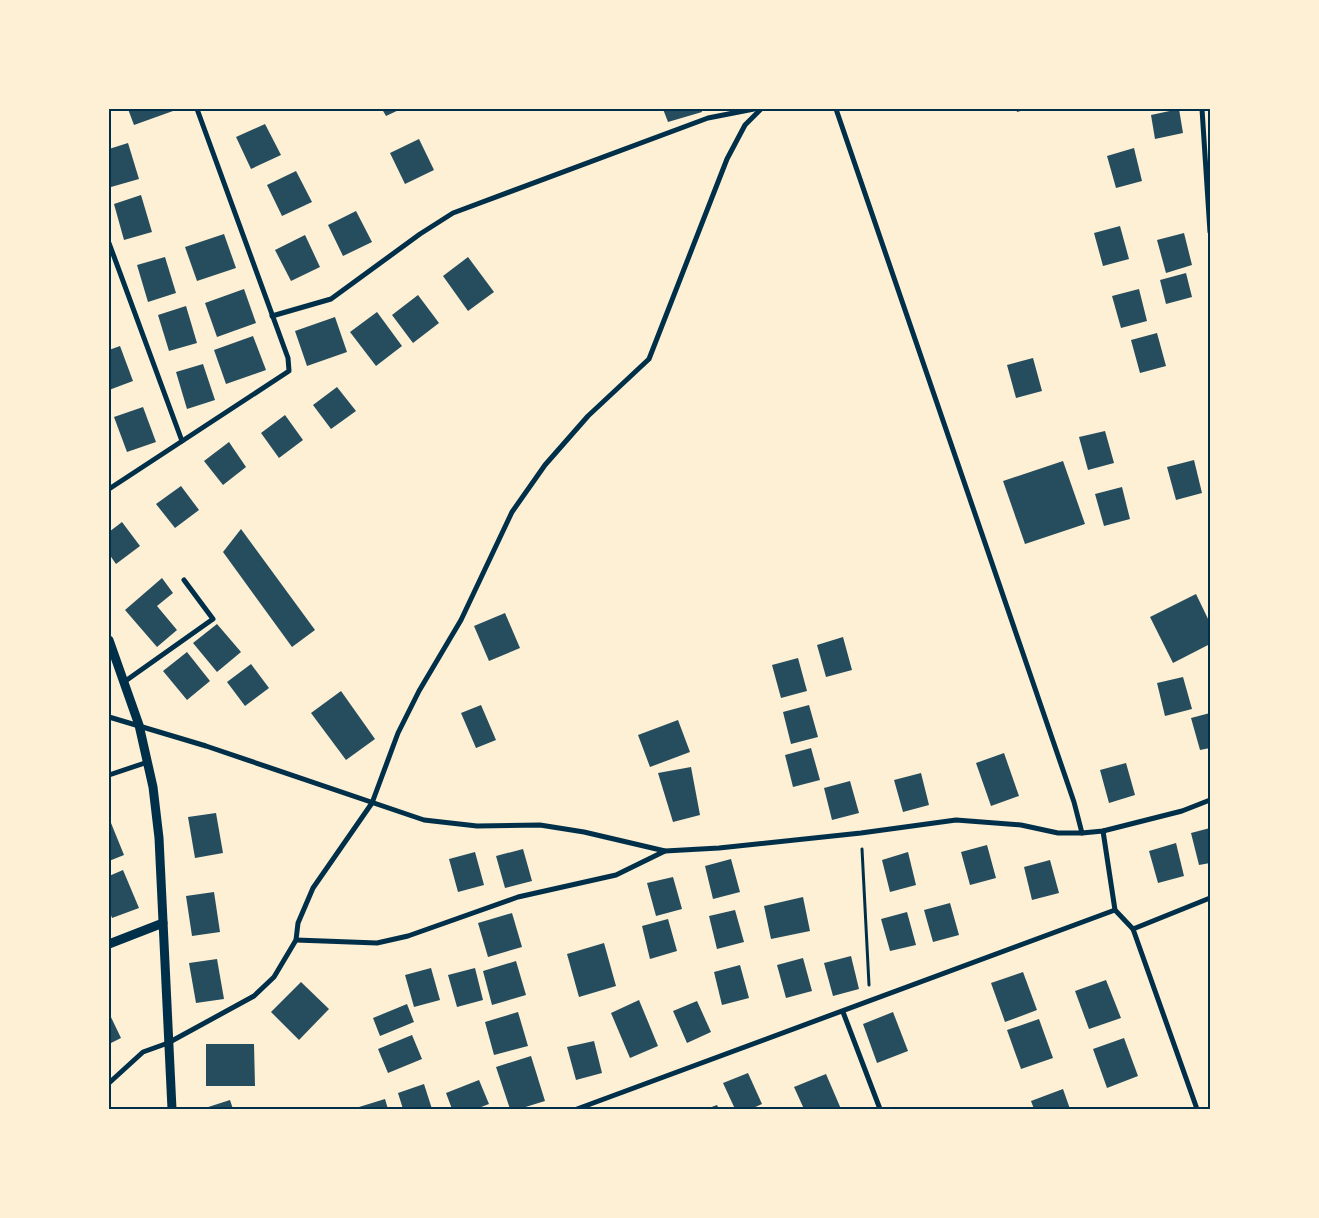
<svg xmlns="http://www.w3.org/2000/svg" width="1319" height="1218" font-family="'Exo 2',sans-serif">
	<style>
		.building { fill: #264d5e }
		.lines { fill: none; stroke-linecap: round; stroke-linejoin: round }
		.path { stroke: #003049; stroke-width: 3 }
		.minor { stroke: #003049; stroke-width: 5 }
		.tertiary { stroke: #003049; stroke-width: 9 }
		.neatline { fill: none; stroke: #003049; stroke-width: 2 }
	</style>
	<rect width="100%" height="100%" fill="#fdf0d5"/>
	<!-- building -->
	<g class="building">
		<polygon points="128,109 172,109 173,111 134,125"/>
		<polygon points="382,109 401,109 386,116"/>
		<polygon points="663,109 701,109 702,112 668,122"/>
		<polygon points="1016,109 1028,109 1017,112"/>
		<polygon points="1179,109 1183,133 1155,139 1151,115"/>
		<polygon points="265,124 281,155 251,169 236,137"/>
		<polygon points="419,139 434,170 405,184 390,153"/>
		<polygon points="128,143 139,179 111,187 109,179 109,149"/>
		<polygon points="1134,148 1142,181 1116,188 1107,156"/>
		<polygon points="296,171 312,202 282,216 267,185"/>
		<polygon points="141,195 152,232 124,240 114,204"/>
		<polygon points="356,211 372,242 343,256 328,225"/>
		<polygon points="1120,226 1129,259 1103,266 1094,233"/>
		<polygon points="1184,233 1192,265 1166,273 1157,240"/>
		<polygon points="224,234 236,268 197,281 185,247"/>
		<polygon points="305,235 320,267 291,281 275,250"/>
		<polygon points="165,257 176,293 148,302 137,265"/>
		<polygon points="468,257 494,292 468,311 443,276"/>
		<polygon points="1186,273 1192,297 1166,304 1160,280"/>
		<polygon points="244,289 256,323 217,337 205,303"/>
		<polygon points="1139,289 1147,321 1121,328 1112,296"/>
		<polygon points="418,295 439,323 413,343 392,315"/>
		<polygon points="186,306 197,343 169,351 158,315"/>
		<polygon points="377,312 402,346 376,366 350,332"/>
		<polygon points="335,317 347,352 307,366 295,331"/>
		<polygon points="1157,333 1166,366 1140,373 1131,340"/>
		<polygon points="253,336 266,370 226,384 214,350"/>
		<polygon points="120,346 133,381 109,390 109,350"/>
		<polygon points="1033,358 1042,391 1016,398 1007,365"/>
		<polygon points="203,364 215,400 187,409 176,372"/>
		<polygon points="337,387 356,411 331,429 313,405"/>
		<polygon points="143,407 156,442 127,452 114,417"/>
		<polygon points="285,415 303,440 279,458 261,433"/>
		<polygon points="1105,431 1114,463 1088,470 1079,437"/>
		<polygon points="229,442 246,467 223,485 204,461"/>
		<polygon points="1194,460 1202,493 1176,500 1167,467"/>
		<polygon points="1063,461 1085,524 1025,544 1003,481"/>
		<polygon points="181,486 199,510 175,528 156,504"/>
		<polygon points="1122,487 1130,519 1104,526 1095,494"/>
		<polygon points="122,522 140,546 116,564 109,554 109,532"/>
		<polygon points="241,529 315,630 292,647 223,552"/>
		<polygon points="162,578 173,593 157,606 177,630 157,647 125,610"/>
		<polygon points="1196,594 1210,623 1210,644 1173,663 1150,617"/>
		<polygon points="505,613 520,648 489,661 474,626"/>
		<polygon points="217,624 241,652 217,672 193,643"/>
		<polygon points="843,637 852,670 826,677 817,645"/>
		<polygon points="187,652 210,681 187,700 163,671"/>
		<polygon points="798,658 807,691 781,698 772,665"/>
		<polygon points="251,664 269,688 245,706 227,682"/>
		<polygon points="1183,677 1192,709 1165,716 1157,683"/>
		<polygon points="341,691 375,739 346,760 311,713"/>
		<polygon points="481,705 496,740 476,748 461,713"/>
		<polygon points="809,705 818,737 791,744 783,712"/>
		<polygon points="1210,713 1210,748 1200,750 1191,718"/>
		<polygon points="678,720 690,752 650,767 638,735"/>
		<polygon points="811,748 820,780 793,787 785,755"/>
		<polygon points="1004,753 1019,796 991,806 976,763"/>
		<polygon points="1126,763 1135,795 1109,803 1100,770"/>
		<polygon points="691,767 700,815 673,822 658,773"/>
		<polygon points="921,773 929,805 903,812 894,780"/>
		<polygon points="850,781 859,813 832,820 824,788"/>
		<polygon points="216,813 223,853 195,858 188,817"/>
		<polygon points="109,818 124,855 109,861"/>
		<polygon points="1210,828 1210,863 1199,865 1191,833"/>
		<polygon points="1176,843 1184,876 1158,883 1149,851"/>
		<polygon points="987,845 996,878 970,885 961,852"/>
		<polygon points="523,849 532,881 505,888 496,856"/>
		<polygon points="475,852 484,885 458,892 449,859"/>
		<polygon points="908,852 916,885 890,892 882,860"/>
		<polygon points="731,859 740,892 713,899 705,866"/>
		<polygon points="1050,860 1059,893 1032,900 1024,867"/>
		<polygon points="123,870 139,908 112,918 109,910 109,876"/>
		<polygon points="673,877 682,909 656,916 647,883"/>
		<polygon points="214,892 220,932 192,936 186,896"/>
		<polygon points="803,897 810,931 771,939 764,906"/>
		<polygon points="950,903 959,935 933,942 924,910"/>
		<polygon points="735,910 744,942 717,949 709,916"/>
		<polygon points="907,912 916,945 890,951 881,919"/>
		<polygon points="512,913 522,947 488,957 478,923"/>
		<polygon points="668,919 677,951 650,959 642,926"/>
		<polygon points="604,943 616,986 579,997 567,954"/>
		<polygon points="851,956 859,989 833,996 824,963"/>
		<polygon points="803,958 812,991 786,998 777,965"/>
		<polygon points="217,959 224,999 196,1003 189,963"/>
		<polygon points="516,961 526,995 492,1005 483,971"/>
		<polygon points="740,965 749,998 722,1005 714,972"/>
		<polygon points="431,968 440,1000 414,1007 405,975"/>
		<polygon points="475,968 483,1000 457,1007 448,975"/>
		<polygon points="1023,972 1037,1010 1005,1022 991,983"/>
		<polygon points="1106,980 1121,1018 1089,1029 1075,991"/>
		<polygon points="301,982 329,1009 299,1040 271,1012"/>
		<polygon points="639,1000 658,1046 630,1058 611,1013"/>
		<polygon points="697,1001 711,1032 687,1043 673,1011"/>
		<polygon points="407,1004 414,1022 380,1036 373,1018"/>
		<polygon points="518,1012 528,1046 494,1055 485,1022"/>
		<polygon points="893,1012 908,1051 877,1063 863,1024"/>
		<polygon points="109,1013 121,1038 109,1044"/>
		<polygon points="1039,1019 1053,1058 1021,1069 1007,1030"/>
		<polygon points="412,1035 422,1059 388,1073 378,1049"/>
		<polygon points="1124,1038 1138,1076 1107,1088 1093,1049"/>
		<polygon points="594,1041 602,1073 576,1080 567,1047"/>
		<polygon points="206,1044 254,1044 255,1086 206,1086"/>
		<polygon points="531,1056 545,1101 519,1109 510,1109 496,1067"/>
		<polygon points="748,1073 762,1104 751,1109 735,1109 723,1083"/>
		<polygon points="826,1074 841,1109 804,1109 794,1087"/>
		<polygon points="479,1080 489,1104 476,1109 452,1109 446,1093"/>
		<polygon points="424,1084 432,1109 403,1109 398,1093"/>
		<polygon points="1063,1089 1070,1109 1034,1109 1031,1101"/>
		<polygon points="385,1099 388,1109 360,1109 359,1107"/>
		<polygon points="230,1100 233,1109 202,1109"/>
		<polygon points="717,1105 719,1109 706,1109"/>
	</g>
	<g class="lines">
		<!-- path -->
		<polyline class="path" points="862,849 869,985"/>
		<!-- minor -->
		<g class="minor">
			<polyline points="836,109 1074,802 1082,833"/>
			<polyline points="1202,109 1210,232"/>
			<polyline points="109,243 182,441"/>
			<polyline points="272,316 331,299 420,234 453,213 708,118 754,109"/>
			<polyline points="109,489 289,371 288,358 197,109"/>
			<polyline points="124,682 213,619 184,580"/>
			<polyline points="109,717 206,746 424,820 477,826 540,825 584,832 665,851 719,848 861,833 956,820 1021,825 1058,833 1082,833 1103,831 1182,811 1210,800"/>
			<polyline points="109,775 148,762"/>
			<polyline points="1103,831 1115,910 1133,929 1197,1109"/>
			<polyline points="1133,929 1210,898"/>
			<polyline points="296,940 377,943 408,936 518,897 616,875 665,851"/>
			<polyline points="843,1012 880,1109"/>
			<polyline points="109,1083 143,1052 168,1043 254,996 274,977 296,940 298,923 313,888 372,803 398,733 419,691 461,620 512,512 545,465 588,416 649,359 727,159 745,125 761,109"/>
			<polyline points="577,1109 1115,910"/>
		</g>
		<!-- tertiary -->
		<g class="tertiary">
			<polyline points="109,640 139,725 153,787 159,838 172,1109"/>
			<polyline points="109,944 163,923"/>
		</g>
	</g>
	<!-- border -->
	<rect width="1319" height="1218" fill="none" stroke="#fdf0d5" stroke-width="220"/>
	<rect x="110" y="110" width="1099" height="998" class="neatline"/>
</svg>
